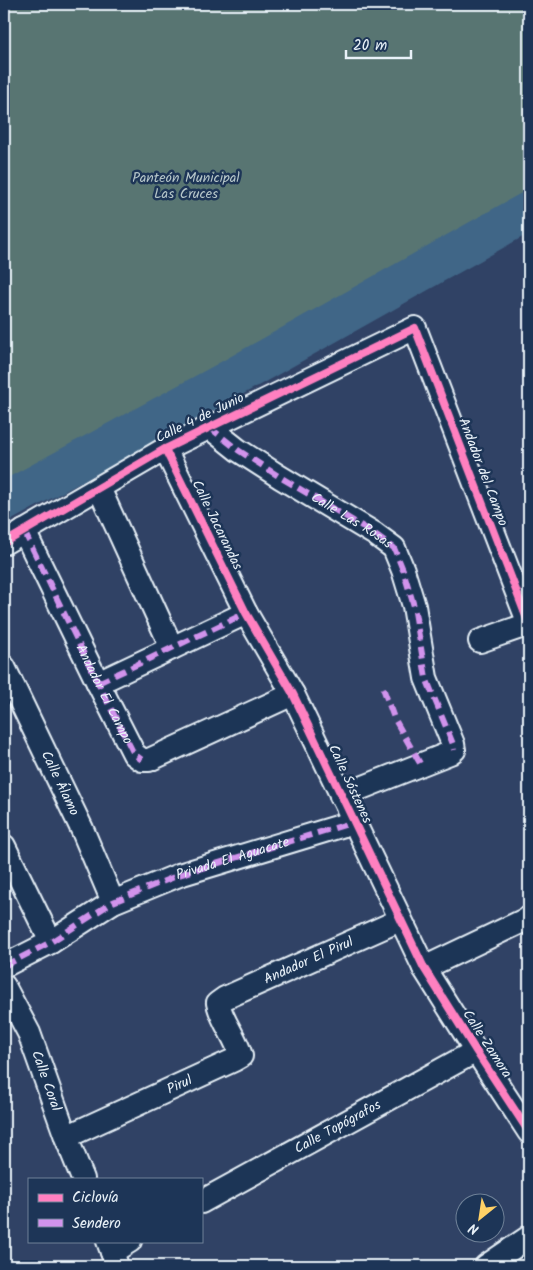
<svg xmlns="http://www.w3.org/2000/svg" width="533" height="1270" font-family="Kalam,sans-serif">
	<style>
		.green { fill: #587572; stroke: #a0b3b5 }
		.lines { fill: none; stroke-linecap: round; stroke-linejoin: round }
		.river { stroke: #406687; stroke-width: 39 }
		.street-casing { stroke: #e8f1f8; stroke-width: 26 }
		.street { stroke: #1d3557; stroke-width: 22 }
		.quiet { stroke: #d193ec; stroke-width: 6; stroke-dasharray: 12 6; stroke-linecap: butt }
		.cycleway-casing { stroke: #1d3557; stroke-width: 11 }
		.cycleway { stroke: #ff80c0; stroke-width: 8 }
		.labels { text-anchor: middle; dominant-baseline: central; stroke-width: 5; stroke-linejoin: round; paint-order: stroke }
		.park-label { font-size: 14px; fill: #b6c6c9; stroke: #1d3557 }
		.street-label { font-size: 14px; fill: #e8f1f8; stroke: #1d3557 }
	</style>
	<rect width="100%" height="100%" fill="#304265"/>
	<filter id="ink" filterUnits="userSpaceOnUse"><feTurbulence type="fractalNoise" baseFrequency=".02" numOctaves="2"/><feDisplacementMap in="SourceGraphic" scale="10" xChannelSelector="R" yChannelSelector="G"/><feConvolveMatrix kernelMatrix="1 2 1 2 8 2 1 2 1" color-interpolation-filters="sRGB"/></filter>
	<g filter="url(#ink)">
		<!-- green -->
		<polygon class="green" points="4,4 529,4 529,206 4,492"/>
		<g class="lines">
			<!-- river -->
			<polyline class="river" points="4,502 225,382 529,211"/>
			<!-- street casing -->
			<g class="street-casing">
				<g id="street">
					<polyline points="209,427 238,450 280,477 375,534 394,548 403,570 414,606 426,678 453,744 454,750 450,753 341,796"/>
					<polyline points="165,449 246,613 293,694 424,968 476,1051 529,1132"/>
					<polyline points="99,488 172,648"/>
					<polyline points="24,531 98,683 134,754 142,760 149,760 293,694"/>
					<polyline points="4,543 165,449 415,328 529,624"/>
					<polyline points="480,641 529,624"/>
					<path id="s1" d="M 4,667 L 82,829 L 113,902"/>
					<polyline points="98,683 246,613"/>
					<polyline points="4,846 51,942"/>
					<polyline points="4,966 51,942 113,902 179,875 354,822"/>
					<polyline points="424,968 529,918"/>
					<path id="s2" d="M 4,986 L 29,1033 L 66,1137 L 83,1179"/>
					<path id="s3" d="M 66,1137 L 234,1060 L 241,1056 C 236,1037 222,1022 218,1003 L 225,998 L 400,920"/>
					<path id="s4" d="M 201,1202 L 476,1051"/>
					<polyline points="108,1241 117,1266"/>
					<polyline points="112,1252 130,1241"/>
					<polyline points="486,1266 529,1237"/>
				</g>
			</g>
			<!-- street -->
			<use href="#street" class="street"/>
			<!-- quiet -->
			<g class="quiet">
				<path id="s5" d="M 209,427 L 238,450 L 280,477 L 375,534 L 394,548 L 403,570 L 414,606 L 426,678 L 453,744 L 454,750"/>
				<path id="s6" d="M 24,531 L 98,683 L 134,754 L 142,760"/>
				<polyline points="98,683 246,613"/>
				<polyline points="383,688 394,718 421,765"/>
				<path id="s7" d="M 4,966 L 51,942 L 113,902 L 179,875 L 354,822"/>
			</g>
			<!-- cycleway casing -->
			<g class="cycleway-casing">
				<g id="cycleway">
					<polyline points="165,449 246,613 293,694 424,968 476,1051 529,1132"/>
					<polyline points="4,543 165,449 415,328 529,624"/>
				</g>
			</g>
			<!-- cycleway -->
			<use href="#cycleway" class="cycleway"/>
		</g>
	</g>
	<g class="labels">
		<!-- park labels -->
		<g class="park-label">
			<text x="186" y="178">Panteón Municipal<tspan x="186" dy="16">Las Cruces</tspan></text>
		</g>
		<!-- street labels -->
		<g class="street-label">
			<text transform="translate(200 418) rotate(-26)">Calle 4 de Junio</text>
			<text transform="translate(483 472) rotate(69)">Andador del Campo</text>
			<text stroke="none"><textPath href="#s5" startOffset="171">Calle Las Rosas</textPath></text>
			<text transform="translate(217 525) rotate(64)">Calle Jacarandas</text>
			<text stroke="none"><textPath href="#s6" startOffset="182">Andador El Campo</textPath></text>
			<text stroke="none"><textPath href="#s1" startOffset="129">Calle Álamo</textPath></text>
			<text transform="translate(350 784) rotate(65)">Calle Sóstenes</text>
			<text stroke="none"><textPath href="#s7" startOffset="254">Privada El Aguacate</textPath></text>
			<text stroke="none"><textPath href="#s3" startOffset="351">Andador El Pirul</textPath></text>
			<text transform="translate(487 1044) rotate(57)">Calle Zamora</text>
			<text stroke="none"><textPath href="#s2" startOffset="104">Calle Coral</textPath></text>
			<text stroke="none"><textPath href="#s3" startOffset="125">Pirul</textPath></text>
			<text stroke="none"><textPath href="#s4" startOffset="156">Calle Topógrafos</textPath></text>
		</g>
	</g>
	<!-- margin -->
	<rect width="533" height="1270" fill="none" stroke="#1d3557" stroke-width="20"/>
	<rect x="10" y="10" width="513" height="1250" fill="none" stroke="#e8f1f8" stroke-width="2" filter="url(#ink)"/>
	<!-- legend -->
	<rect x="28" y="1178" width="175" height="65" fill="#1d3557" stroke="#6e8097"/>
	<rect x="38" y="1194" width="25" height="8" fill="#ff80c0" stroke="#6e8097"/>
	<text x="72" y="1202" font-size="15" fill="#e8f1f8">Ciclovía</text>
	<rect x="38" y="1219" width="25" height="8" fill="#d193ec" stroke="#6e8097"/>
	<text x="72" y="1228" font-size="15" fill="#e8f1f8">Sendero</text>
	<!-- north arrow -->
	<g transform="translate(480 1218) rotate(210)"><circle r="24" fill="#1d3557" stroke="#6e8097"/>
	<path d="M0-4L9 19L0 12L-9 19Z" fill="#ffd166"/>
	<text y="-8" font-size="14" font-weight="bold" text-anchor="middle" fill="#e8f1f8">N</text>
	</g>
	<!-- scale -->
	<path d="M346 50v8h65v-8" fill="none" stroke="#e8f1f8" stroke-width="2.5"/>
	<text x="353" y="50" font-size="15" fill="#e8f1f8" stroke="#1d3557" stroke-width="4" paint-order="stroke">20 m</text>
</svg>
